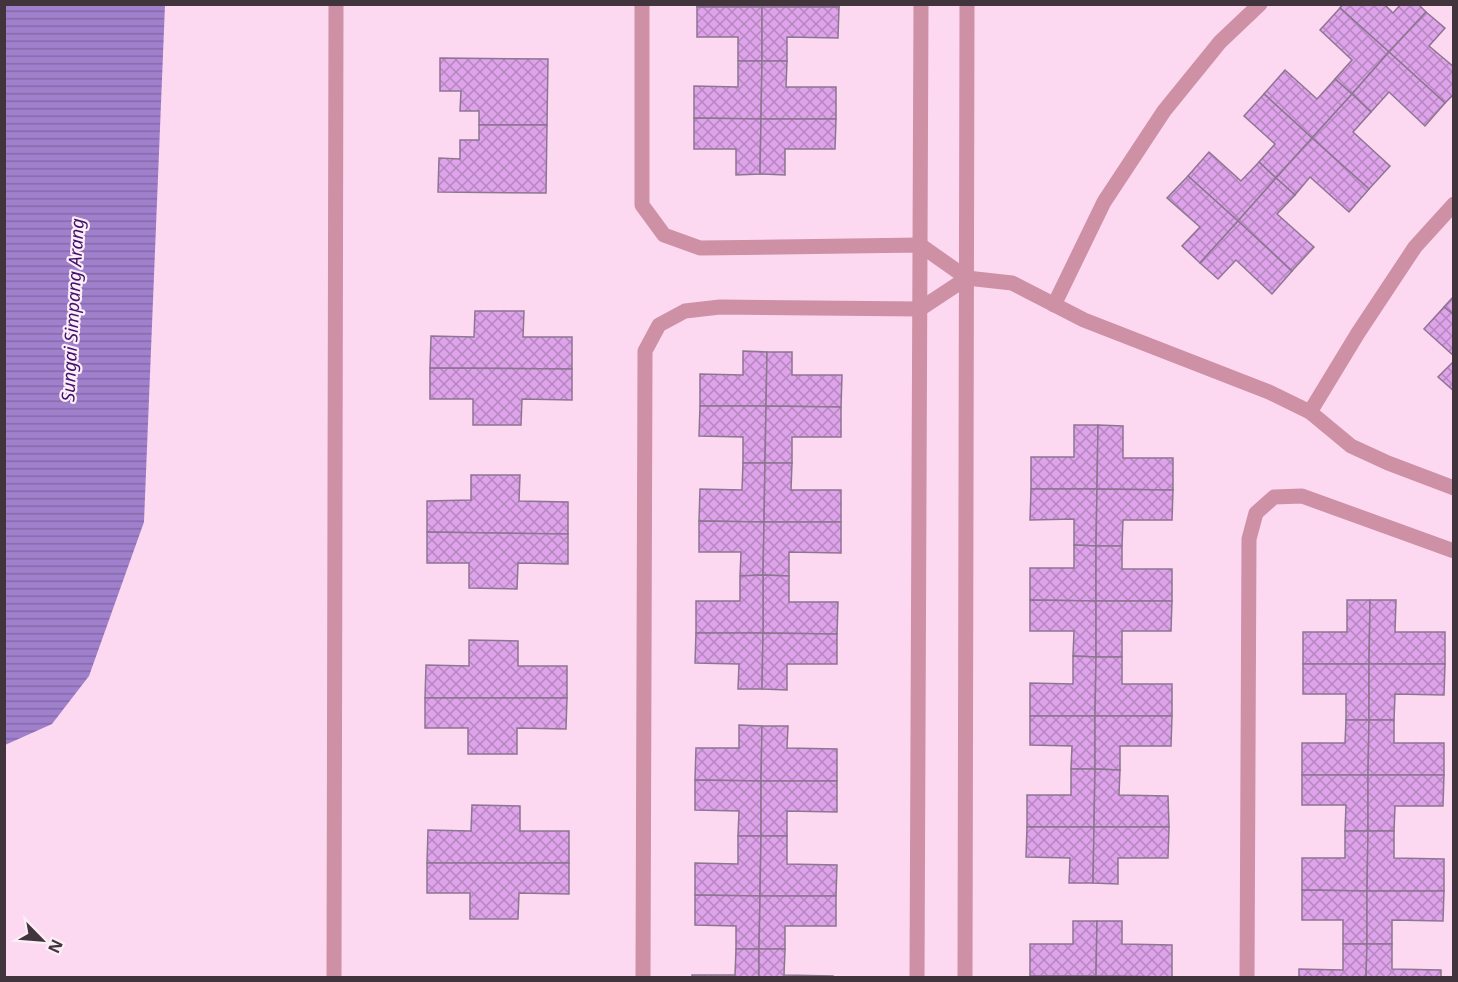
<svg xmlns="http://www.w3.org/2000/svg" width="1458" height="982" font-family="'Noto Sans',sans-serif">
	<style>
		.water { fill: url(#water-rules) }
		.building { fill: url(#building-cross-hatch); stroke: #8d7691; stroke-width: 1.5 }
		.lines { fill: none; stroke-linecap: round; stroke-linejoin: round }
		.minor { stroke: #ce90a5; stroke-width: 15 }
		.labels { text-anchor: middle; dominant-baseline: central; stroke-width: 4.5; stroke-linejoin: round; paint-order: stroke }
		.water-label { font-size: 18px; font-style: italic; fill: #42106d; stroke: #fceef6 }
	</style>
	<defs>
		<pattern id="water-rules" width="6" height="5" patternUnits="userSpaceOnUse" patternTransform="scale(1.5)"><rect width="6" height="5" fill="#a080cd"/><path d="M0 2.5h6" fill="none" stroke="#846aa8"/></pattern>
		<pattern id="building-cross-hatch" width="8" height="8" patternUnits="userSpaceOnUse" patternTransform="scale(1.5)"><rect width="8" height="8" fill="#dea3ea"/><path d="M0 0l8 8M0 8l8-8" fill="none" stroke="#b686bf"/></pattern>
	</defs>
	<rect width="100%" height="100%" fill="#fcd9f0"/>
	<!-- water -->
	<polygon class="water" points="5,4 165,5 144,522 89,676 52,724 5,745"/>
	<!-- building -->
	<g class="building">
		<rect x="697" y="4" width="65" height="3"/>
		<rect x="762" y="4" width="77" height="3"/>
		<polygon points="1343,4 1384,4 1393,13 1401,4 1418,4 1426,12 1389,52 1340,8"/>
		<polygon points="697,7 762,7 762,61 738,61 738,37 697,37"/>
		<polygon points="762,7 839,7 838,38 787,37 787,61 762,61"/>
		<polygon points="1340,8 1389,52 1352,94 1335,79 1352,60 1320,30"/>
		<polygon points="1426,12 1445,28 1429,46 1454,67 1454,94 1445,103 1389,52"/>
		<polygon points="1389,52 1445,103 1425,126 1389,92 1371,112 1352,94"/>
		<polygon points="440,58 548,59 547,125 479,125 479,111 460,111 461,91 440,91"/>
		<polygon points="738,61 762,61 761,119 694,118 694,86 738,87"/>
		<polygon points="762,61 787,61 786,87 836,87 836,119 761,119"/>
		<polygon points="1285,70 1317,99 1335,79 1352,94 1312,138 1264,94"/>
		<polygon points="1264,94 1312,138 1276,178 1259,162 1275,144 1244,116"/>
		<polygon points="1352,94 1371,112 1353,132 1390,166 1369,189 1312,138"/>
		<polygon points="694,118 761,119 760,174 736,175 736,149 694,149"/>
		<polygon points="761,119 836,119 835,149 785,149 785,175 760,174"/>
		<polygon points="479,125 547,125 546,193 438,192 439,158 460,159 460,140 479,140"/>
		<polygon points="1312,138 1369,189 1349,212 1310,177 1295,195 1276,178"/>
		<polygon points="1209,152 1241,181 1259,162 1276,178 1238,221 1188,176"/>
		<polygon points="1188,176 1238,221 1200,263 1182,246 1200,227 1167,198"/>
		<polygon points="1276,178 1295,195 1277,214 1314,247 1292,271 1238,221"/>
		<polygon points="1238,221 1292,271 1272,294 1236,260 1218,279 1200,263"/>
		<polygon points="1454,296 1454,315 1444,307"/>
		<polygon points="1444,307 1454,315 1454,356 1424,329"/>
		<polygon points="475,311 524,311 523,337 572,337 572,369 430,368 431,336 474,337"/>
		<polygon points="743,351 767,352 766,406 700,406 700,374 743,375"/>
		<polygon points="767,352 792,352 792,375 842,375 841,407 766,406"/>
		<polygon points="1454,361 1454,391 1438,377"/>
		<polygon points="430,368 572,369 572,400 522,399 521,425 473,425 473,399 430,399"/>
		<polygon points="700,406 766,406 765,463 743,463 743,437 699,436"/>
		<polygon points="766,406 841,407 841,437 792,437 792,463 765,463"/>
		<polygon points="1074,425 1098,425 1097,489 1031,489 1031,457 1074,457"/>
		<polygon points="1098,425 1123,426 1123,458 1173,458 1173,490 1097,489"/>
		<polygon points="743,463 765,463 764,522 699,521 700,489 742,490"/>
		<polygon points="765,463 792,463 791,490 841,490 841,522 764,522"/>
		<polygon points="471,475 520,475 519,501 568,502 568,534 427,532 427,501 471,500"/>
		<polygon points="1031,489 1097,489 1096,546 1074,545 1074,519 1030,520"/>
		<polygon points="1097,489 1173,490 1172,520 1123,520 1122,546 1096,546"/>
		<polygon points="699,521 764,522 763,575 740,576 741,552 699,552"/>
		<polygon points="764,522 841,522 841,553 789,552 789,576 763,575"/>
		<polygon points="427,532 568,534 568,564 518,563 517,589 469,588 469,563 427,563"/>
		<polygon points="1074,545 1096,546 1096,601 1030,600 1030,568 1074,568"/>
		<polygon points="1096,546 1122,546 1122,569 1172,569 1172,601 1096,601"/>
		<polygon points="763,575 789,576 789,602 838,602 837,634 763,633"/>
		<polygon points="763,575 763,633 696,633 696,601 740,601 740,576"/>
		<polygon points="1030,600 1096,601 1096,657 1073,656 1074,631 1030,631"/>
		<polygon points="1347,600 1370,600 1369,664 1303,664 1303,632 1347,632"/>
		<polygon points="1370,600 1396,600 1395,632 1445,632 1445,664 1369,664"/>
		<polygon points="1096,601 1172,601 1171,631 1122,631 1122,657 1096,657"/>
		<polygon points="696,633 763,633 762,689 738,689 739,664 695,663"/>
		<polygon points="763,633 837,634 837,664 787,664 787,690 762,689"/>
		<polygon points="469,640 518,641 518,666 567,666 567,698 425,698 426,665 469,666"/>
		<polygon points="1073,656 1096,657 1095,716 1030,716 1030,683 1073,684"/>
		<polygon points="1096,657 1122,657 1122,684 1172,684 1172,716 1095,716"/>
		<polygon points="1303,664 1369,664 1369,720 1346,720 1346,694 1303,694"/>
		<polygon points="1369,664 1445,664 1444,695 1395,694 1394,720 1369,720"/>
		<polygon points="425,698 567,698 566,729 517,728 517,754 468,754 468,728 425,728"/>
		<polygon points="1030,716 1095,716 1095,769 1071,769 1072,746 1030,745"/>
		<polygon points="1095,716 1172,716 1171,746 1120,746 1120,770 1095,769"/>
		<polygon points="1346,720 1369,720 1368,775 1302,775 1302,743 1345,743"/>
		<polygon points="1369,720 1394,720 1394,743 1444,743 1444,775 1368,775"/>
		<polygon points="739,725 762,726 761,781 695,780 696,748 739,748"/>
		<polygon points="762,726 788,726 787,748 837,749 837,781 761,781"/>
		<polygon points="1071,769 1095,769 1094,827 1027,827 1027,795 1071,795"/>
		<polygon points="1095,769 1120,770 1119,795 1168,796 1169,827 1094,827"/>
		<polygon points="1302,775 1368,775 1368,831 1345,831 1346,805 1302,805"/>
		<polygon points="1368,775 1444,775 1443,806 1395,806 1394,831 1368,831"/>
		<polygon points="695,780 761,781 761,836 738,836 739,811 695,810"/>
		<polygon points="761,781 837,781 837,812 787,811 787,836 761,836"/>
		<polygon points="472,805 520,806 520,831 569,831 569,863 427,863 428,830 471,831"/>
		<polygon points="1027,827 1094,827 1093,883 1069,883 1070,858 1026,857"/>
		<polygon points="1094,827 1169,827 1168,858 1118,858 1118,884 1093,883"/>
		<polygon points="1345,831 1368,831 1367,891 1302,890 1302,858 1345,858"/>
		<polygon points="1368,831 1394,831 1394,858 1444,859 1444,891 1367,891"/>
		<polygon points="738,836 761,836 760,896 695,895 695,863 738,864"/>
		<polygon points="761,836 787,836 787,864 837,865 836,896 760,896"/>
		<polygon points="427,863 569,863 569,894 519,893 518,919 470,919 470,893 427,893"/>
		<polygon points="1302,890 1367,891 1367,944 1343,944 1343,920 1302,920"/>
		<polygon points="1367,891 1444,891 1443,921 1392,920 1392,944 1367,944"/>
		<polygon points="695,895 760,896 759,949 736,949 736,926 695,925"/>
		<polygon points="760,896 836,896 836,926 785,926 785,949 759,949"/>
		<polygon points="1073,921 1097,921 1096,976 1030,976 1030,944 1073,944"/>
		<polygon points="1097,921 1122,921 1122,944 1172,945 1172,977 1096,976"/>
		<polygon points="1343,944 1367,944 1366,978 1299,978 1299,969 1343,970"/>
		<polygon points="1367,944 1392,944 1392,969 1441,970 1441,978 1366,978"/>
		<polygon points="736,949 759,949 759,978 692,978 692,975 735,975"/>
		<polygon points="759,949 785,949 784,975 833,976 833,978 759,978"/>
		<rect x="1030" y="976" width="66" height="2"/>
		<polygon points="1096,976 1172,977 1172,978 1096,978"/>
	</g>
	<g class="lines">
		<!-- minor -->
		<g class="minor">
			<polyline points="642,4 642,205 664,235 700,248 920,245 967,278 920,309 720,307 685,311 659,325 645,351 643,978"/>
			<polyline points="967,278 1012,283 1084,320 1269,392 1310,412 1351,446 1388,463 1454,488"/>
			<polyline points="1054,305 1104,202 1164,111 1220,42 1260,4"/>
			<polyline points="1310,412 1358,333 1415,247 1454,204"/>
			<polyline points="334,978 336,4"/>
			<polyline points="917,978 921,4"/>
			<polyline points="965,978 967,4"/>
			<polyline points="1247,978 1249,539 1256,513 1274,497 1302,496 1454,551"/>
		</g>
	</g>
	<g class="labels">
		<!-- water labels -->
		<g class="water-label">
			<text transform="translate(72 310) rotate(-87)">Sungai Simpang Arang</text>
		</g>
	</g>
	<!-- border -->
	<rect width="1458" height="982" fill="none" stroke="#41343d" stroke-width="12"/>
	<!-- north arrow -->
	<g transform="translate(42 940) rotate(115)" stroke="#fceef6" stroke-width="4.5" paint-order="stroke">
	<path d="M0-4.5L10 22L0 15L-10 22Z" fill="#41343d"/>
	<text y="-9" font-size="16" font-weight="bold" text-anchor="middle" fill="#41343d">N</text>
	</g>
</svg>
